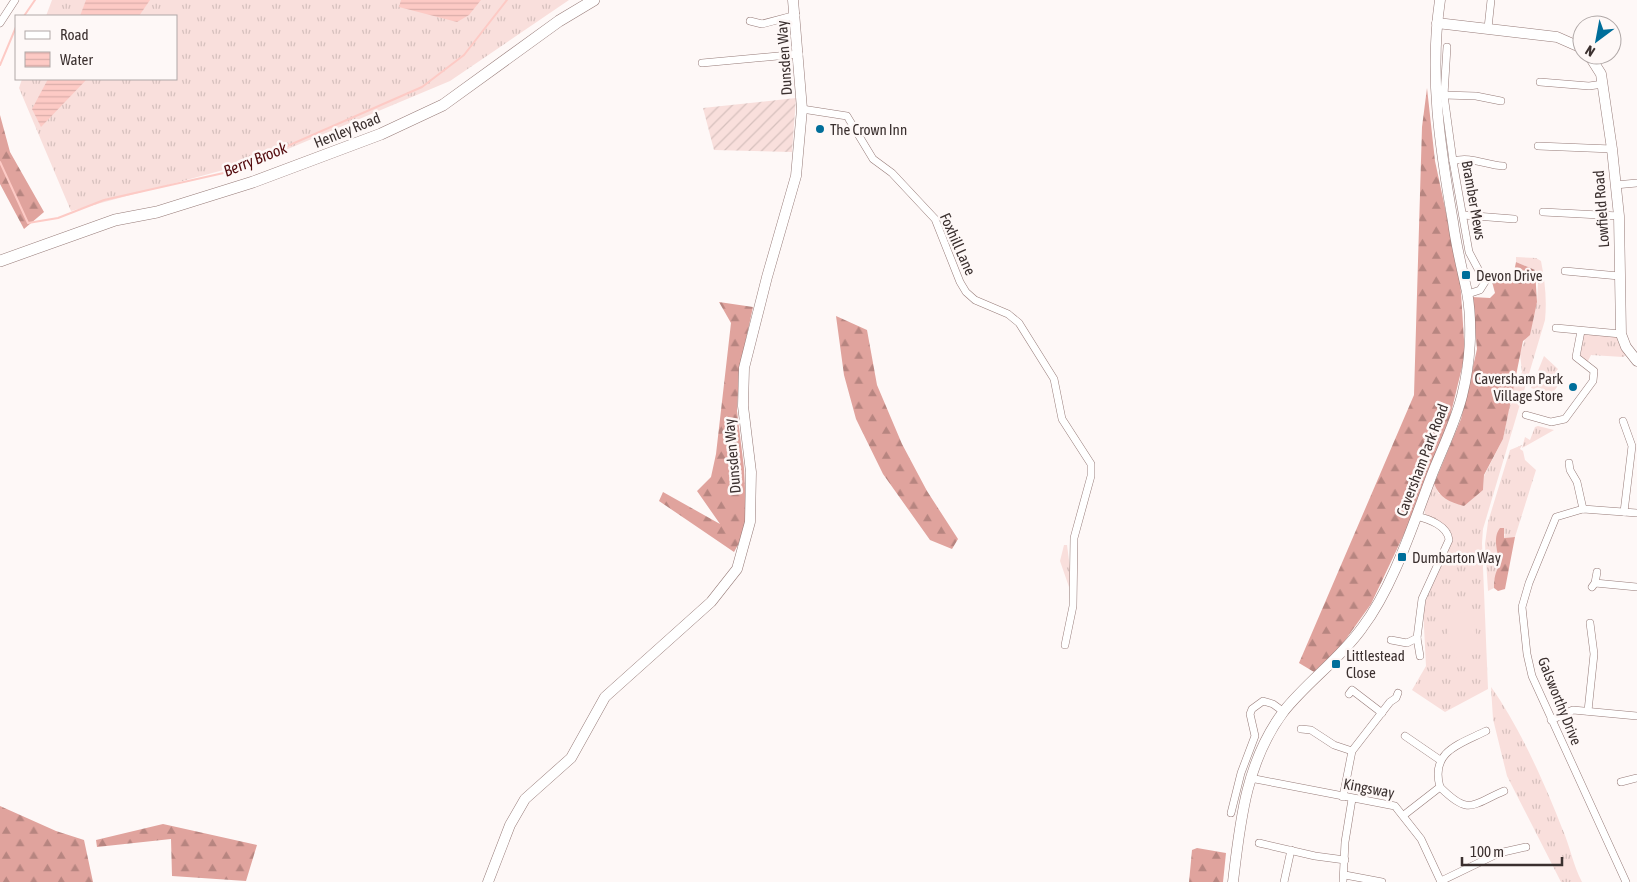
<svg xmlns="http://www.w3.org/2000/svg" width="1637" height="882" font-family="'Asap Condensed',sans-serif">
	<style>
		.grass { fill: url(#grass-tufts) }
		.forest { fill: url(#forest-firs) }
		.garden { fill: url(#garden-furrows) }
		.pitch { fill: #f9dfdc }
		.water { fill: url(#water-rules) }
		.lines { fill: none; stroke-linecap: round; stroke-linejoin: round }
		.stream { stroke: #fdcac5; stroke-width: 2 }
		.street-casing { stroke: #967b78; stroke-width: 8 }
		.secondary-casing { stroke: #967b78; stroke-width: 11 }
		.primary-casing { stroke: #967b78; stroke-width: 12 }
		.street { stroke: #fff; stroke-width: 7 }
		.secondary { stroke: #fff; stroke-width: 10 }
		.primary { stroke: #fff; stroke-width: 11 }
		.poi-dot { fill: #006e9a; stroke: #fef8f7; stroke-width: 2 }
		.labels { text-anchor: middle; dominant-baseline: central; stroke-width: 5; stroke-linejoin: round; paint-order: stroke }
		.street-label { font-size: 15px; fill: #3b302f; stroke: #fef8f7 }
		.poi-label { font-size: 15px; fill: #3b302f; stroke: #fef8f7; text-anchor: start }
		.water-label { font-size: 16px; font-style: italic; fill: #530b0e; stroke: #fef8f7 }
	</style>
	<defs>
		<pattern id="grass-tufts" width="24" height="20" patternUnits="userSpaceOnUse" patternTransform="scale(1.25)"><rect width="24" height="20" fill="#f9dfdc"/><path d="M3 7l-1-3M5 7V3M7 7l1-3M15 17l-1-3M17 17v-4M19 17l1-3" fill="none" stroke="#d6c0bd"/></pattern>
		<pattern id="forest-firs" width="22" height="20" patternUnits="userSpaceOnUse" patternTransform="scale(1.25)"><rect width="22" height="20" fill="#e0a39d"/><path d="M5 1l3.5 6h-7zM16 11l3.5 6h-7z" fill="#b78580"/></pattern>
		<pattern id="garden-furrows" width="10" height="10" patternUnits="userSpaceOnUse" patternTransform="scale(1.25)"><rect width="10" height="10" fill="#f9dfdc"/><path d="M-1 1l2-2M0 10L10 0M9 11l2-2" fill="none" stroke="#d6c0bd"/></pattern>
		<pattern id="water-rules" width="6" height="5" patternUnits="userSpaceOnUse" patternTransform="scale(1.25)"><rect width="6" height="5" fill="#fdcac5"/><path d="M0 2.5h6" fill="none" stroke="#daaeaa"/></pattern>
	</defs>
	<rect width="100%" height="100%" fill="#fef8f7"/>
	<!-- grass -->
	<g class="grass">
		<polygon points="52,0 569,0 450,81 264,159 71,211 19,88 22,79 176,79 176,16 46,16"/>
		<path d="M 1516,257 L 1536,258 L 1541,261 C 1545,281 1547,300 1545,320 L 1483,529 L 1482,543 L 1488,689 L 1445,712 L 1412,690 L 1426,666 L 1423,607 L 1452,541 C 1450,523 1436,523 1425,514 L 1424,506 L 1434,484 L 1439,494 L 1483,490 L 1484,476 L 1503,439 L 1513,387 L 1522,372 L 1520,354 L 1537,302 L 1538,282 L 1535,270 L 1516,262 Z"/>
		<polygon points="1586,331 1621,334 1630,353 1623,357 1591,355 1587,363 1580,357 1583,336"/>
		<polygon points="1544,356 1558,369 1556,372 1564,377 1552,394 1531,388"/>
		<polygon points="1538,426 1554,430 1522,448 1525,437 1530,440 1535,427"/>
		<polygon points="1522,445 1520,449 1523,451 1525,460 1536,470 1515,537 1504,538 1505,533 1496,545 1500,565 1494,581 1494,588 1488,591 1485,544 1488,522 1510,450"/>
		<polygon points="1064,545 1067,545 1072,583 1069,587 1060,561"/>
		<path d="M 1491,687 C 1518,724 1545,784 1562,828 C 1570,846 1573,865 1582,882 L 1561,882 L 1507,776 L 1493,719 Z"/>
	</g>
	<!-- forest -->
	<g class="forest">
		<polygon points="1427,88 1435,161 1460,278 1465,355 1449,421 1406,530 1371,604 1341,646 1314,672 1299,663 1414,395 1422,127"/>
		<polygon points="0,115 10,152 44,212 24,229 0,184"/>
		<path d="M 1516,262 L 1535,270 L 1537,302 L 1530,335 L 1523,341 L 1503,439 L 1484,475 L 1483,490 L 1464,506 C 1449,502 1440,498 1434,484 L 1461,419 L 1477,349 L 1472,297 L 1490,298 L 1495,293 L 1491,278 L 1513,277 Z"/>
		<polygon points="719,302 753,307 739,372 737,411 744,468 747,529 734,552 659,501 663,492 720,524 697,491 711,477 716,454 731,323"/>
		<polygon points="836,316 867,330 877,385 902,444 927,491 958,539 952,549 930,540 883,474 856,419 844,375"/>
		<path d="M 1500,528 L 1504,528 L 1504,538 L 1515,537 L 1505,589 L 1498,591 L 1494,588 C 1494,578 1495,573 1500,564 C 1498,553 1492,538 1500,528 Z"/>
		<polygon points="0,806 56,831 84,840 93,882 0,882"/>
		<polygon points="163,824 257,845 246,881 172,876 171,839 97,847 96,840"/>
		<polygon points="1197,848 1226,853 1223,882 1189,882 1192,850"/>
	</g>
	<!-- garden -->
	<polygon class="garden" points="796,98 792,152 714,150 703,108"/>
	<!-- pitch -->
	<polygon class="pitch" points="1473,611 1479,654 1452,658 1445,615"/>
	<!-- water -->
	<g class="water">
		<polygon points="86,0 150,0 139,16 80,16"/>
		<polygon points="401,0 481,0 469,15 457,22 399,7"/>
		<polygon points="48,79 87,79 41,127 32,109"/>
	</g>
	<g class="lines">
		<!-- stream -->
		<g class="stream">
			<polyline points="24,16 35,0"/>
			<polyline points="0,65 16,27"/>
			<polyline points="0,162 28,223 58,218 104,200 228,172 422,87 464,55 507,0"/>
		</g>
		<!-- street casing -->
		<g class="street-casing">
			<g id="street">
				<polyline points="750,21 762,24 796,15"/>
				<polyline points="0,23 15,0"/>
				<polyline points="1488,28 1491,0"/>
				<polyline points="1447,47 1444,95 1453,161 1469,252 1485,282 1480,290 1468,294"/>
				<polyline points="702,63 799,54"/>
				<polyline points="1540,82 1589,86 1603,84"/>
				<polyline points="1444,95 1476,96 1501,101"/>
				<polyline points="802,109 847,116 873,159 892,173 935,219 960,282 966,292 975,300 1008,314 1019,323 1054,379 1062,419 1091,464 1091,476 1074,538 1073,606 1065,645"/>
				<polyline points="1538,146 1612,149"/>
				<path d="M 1453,161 C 1471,156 1485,165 1503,166"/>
				<polyline points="1615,185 1637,183"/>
				<polyline points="1543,212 1619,216"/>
				<polyline points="1463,215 1514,219"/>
				<polyline points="1565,271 1619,276"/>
				<polyline points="1556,328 1621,334"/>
				<polyline points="1526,415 1551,422 1565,419 1593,381 1594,371 1576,357 1581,331"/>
				<polyline points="1623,421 1632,446 1624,512"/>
				<polyline points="1569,463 1570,470 1577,482 1583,509"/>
				<path d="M 1416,516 C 1429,519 1448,526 1449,540 L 1422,599 L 1417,638 L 1420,656"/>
				<polyline points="1595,583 1597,572"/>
				<polyline points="1592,587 1595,583 1637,587"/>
				<polyline points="1391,640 1407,643 1417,638"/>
				<polyline points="1349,694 1352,690 1382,713"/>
				<polyline points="1588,711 1594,654 1590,623"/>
				<polyline points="1551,720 1573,710 1637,716"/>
				<polyline points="1301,729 1311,730 1334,745 1352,751"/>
				<polyline points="1405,736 1440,760"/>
				<polyline points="1250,778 1395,806 1421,839 1441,882"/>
				<polyline points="1621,782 1637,778"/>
				<path d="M 1440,787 C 1469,816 1471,805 1504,791"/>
				<polyline points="1343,797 1352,751 1390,702 1396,698 1398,693"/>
				<polyline points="1231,813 1241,773 1255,736 1250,714 1252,709 1263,701 1273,704 1284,712"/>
				<path d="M 1404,815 L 1440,787 C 1430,751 1460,744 1486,731"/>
				<polyline points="1259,843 1315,856 1345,860"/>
				<polyline points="1345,875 1382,882"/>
				<polyline points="1441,881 1499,853 1526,847"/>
				<polyline points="1284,882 1291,850"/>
				<polyline points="1343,882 1345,842 1352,799"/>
				<polyline points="1626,882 1532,676 1527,654 1522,607 1529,583 1556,517 1583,509 1637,513"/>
			</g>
		</g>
		<!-- secondary casing -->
		<g class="secondary-casing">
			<g id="secondary">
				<polyline points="1437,23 1557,37 1582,48"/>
				<polyline points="1589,55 1601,74 1612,149 1619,216 1621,334 1626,347 1637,361"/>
				<polyline points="488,882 510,825 525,799 571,758 605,697 711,602 737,569 750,522 751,472 743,406 744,368 767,277 796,176 802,109 793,0"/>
				<path d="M 1233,882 C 1240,822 1246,761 1284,711 C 1308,681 1340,659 1362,628 C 1394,586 1414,521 1433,472 C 1443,447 1455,423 1462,396 C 1470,364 1473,325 1467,292 C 1462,269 1456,246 1453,222 C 1440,148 1429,75 1440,0"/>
			</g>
		</g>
		<!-- primary casing -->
		<g class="primary-casing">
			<polyline id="primary" points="0,261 115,220 157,212 253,182 381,134 443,105 559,21 594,0"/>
		</g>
		<!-- street -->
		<use href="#street" class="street"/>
		<!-- secondary -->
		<use href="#secondary" class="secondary"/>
		<!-- primary -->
		<use href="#primary" class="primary"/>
	</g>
	<!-- markers -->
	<g class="poi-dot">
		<circle cx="820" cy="129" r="5"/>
		<rect x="1461" y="270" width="10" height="10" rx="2.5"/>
		<circle cx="1573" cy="387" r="5"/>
		<rect x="1397" y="552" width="10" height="10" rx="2.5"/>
		<rect x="1331" y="659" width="10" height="10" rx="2.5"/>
	</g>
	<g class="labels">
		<!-- street labels -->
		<g class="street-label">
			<text transform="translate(784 58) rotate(-94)">Dunsden Way</text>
			<text transform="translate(347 130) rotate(-22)">Henley Road</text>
			<text transform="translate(1474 200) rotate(80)">Bramber Mews</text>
			<text transform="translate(1601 209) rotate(-94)">Lowfield Road</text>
			<text transform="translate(958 244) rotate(66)">Foxhill Lane</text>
			<text transform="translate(732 456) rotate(-95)">Dunsden Way</text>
			<text transform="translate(1422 460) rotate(-69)">Caversham Park Road</text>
			<text transform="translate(1560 701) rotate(68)">Galsworthy Drive</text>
			<text transform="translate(1369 788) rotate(11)">Kingsway</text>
		</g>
		<!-- poi labels -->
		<g class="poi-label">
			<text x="830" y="129">The Crown Inn</text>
			<text x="1476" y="275">Devon Drive</text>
			<text x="1563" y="378" text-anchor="end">Caversham Park<tspan x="1563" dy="17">Village Store</tspan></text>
			<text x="1412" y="557">Dumbarton Way</text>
			<text x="1346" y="655">Littlestead<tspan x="1346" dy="17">Close</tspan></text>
		</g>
		<!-- water labels -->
		<g class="water-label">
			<text transform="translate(255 159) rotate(-22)">Berry Brook</text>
		</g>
	</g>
	<!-- legend -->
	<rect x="15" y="15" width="162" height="65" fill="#fef8f7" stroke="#b0a8a7"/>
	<rect x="25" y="31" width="25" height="8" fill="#ffffff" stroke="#b0a8a7"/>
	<text x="60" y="40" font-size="15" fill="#3b302f">Road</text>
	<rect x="25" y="52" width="25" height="15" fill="url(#water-rules)" stroke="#b0a8a7"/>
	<text x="60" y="65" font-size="15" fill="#3b302f">Water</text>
	<!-- north arrow -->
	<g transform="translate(1597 40) rotate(212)"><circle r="24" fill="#fef8f7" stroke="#b0a8a7"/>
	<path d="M0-4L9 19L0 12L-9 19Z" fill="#006e9a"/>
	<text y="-8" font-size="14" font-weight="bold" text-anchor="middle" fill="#3b302f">N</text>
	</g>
	<!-- scale -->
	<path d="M1462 857v8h100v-8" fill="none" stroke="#3b302f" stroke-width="2.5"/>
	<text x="1470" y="857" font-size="15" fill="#3b302f" stroke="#fef8f7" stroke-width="4" paint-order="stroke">100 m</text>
</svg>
